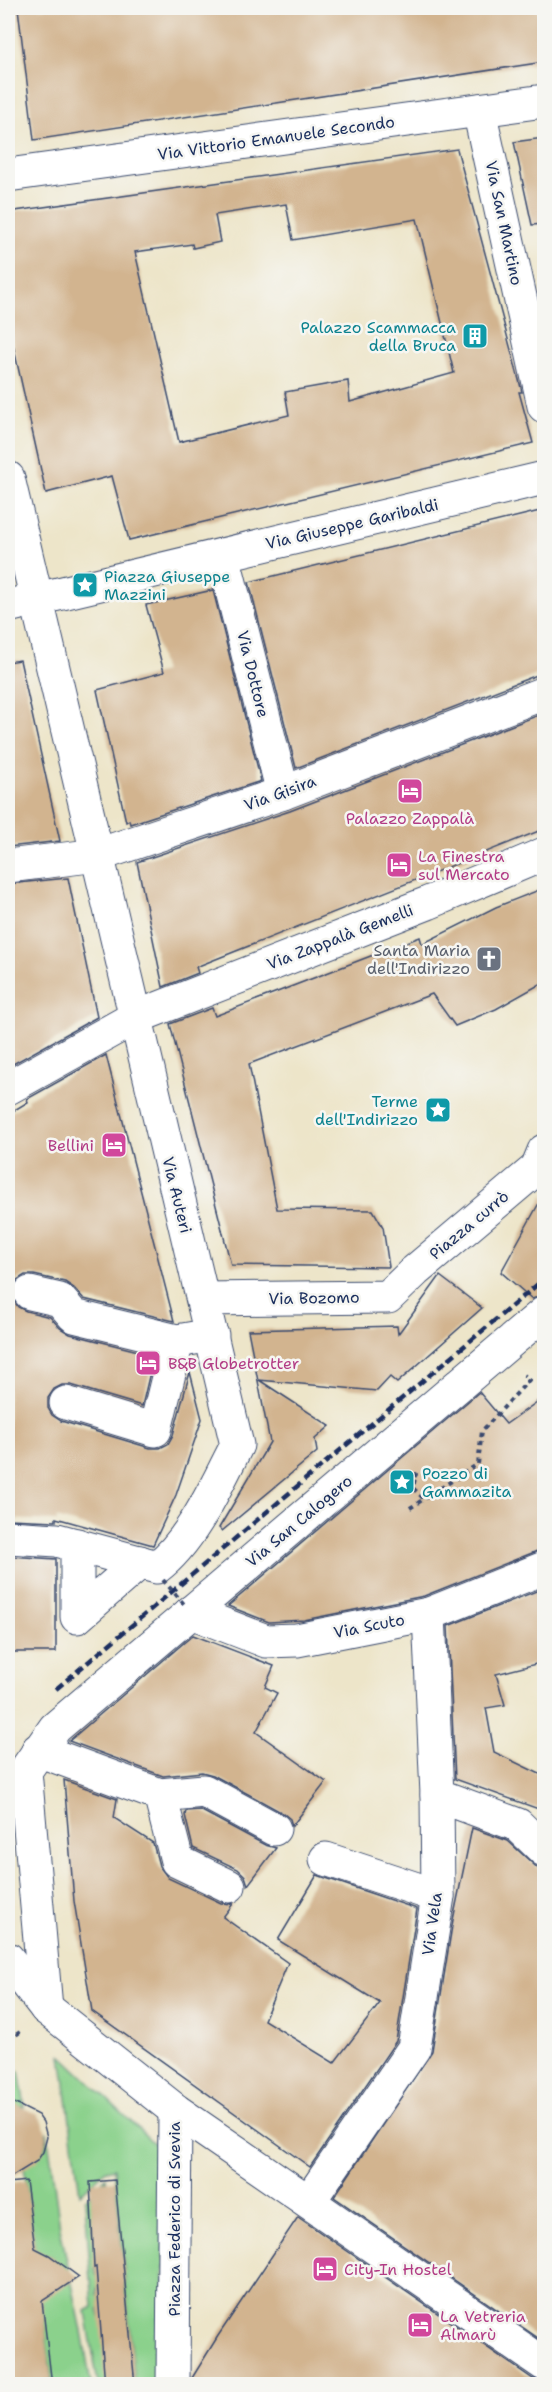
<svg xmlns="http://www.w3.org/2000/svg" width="552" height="2392" font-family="'Shantell Sans',sans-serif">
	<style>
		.green { fill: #8bd18c; stroke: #538075; stroke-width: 1.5 }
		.building { fill: #d2b48f; fill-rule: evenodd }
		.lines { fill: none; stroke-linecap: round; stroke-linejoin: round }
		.street-casing { stroke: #3a4a6e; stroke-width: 35 }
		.path { stroke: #3a4a6e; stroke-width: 4; stroke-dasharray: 4.5 4.5; stroke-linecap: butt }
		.street { stroke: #fff; stroke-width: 33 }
		.rail { stroke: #1b2f5e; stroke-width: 4.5; stroke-dasharray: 9 4.5; stroke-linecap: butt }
		.path-bridge { stroke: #3a4a6e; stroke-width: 4; stroke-dasharray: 4.5 4.5; stroke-linecap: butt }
		.labels { text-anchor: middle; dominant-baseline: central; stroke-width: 5; stroke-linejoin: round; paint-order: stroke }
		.street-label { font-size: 16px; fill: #1b2f5e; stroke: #f6f6f2 }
		.culture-label { font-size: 16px; fill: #0d838f; stroke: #f6f6f2; text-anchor: end }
		.hotel-label { font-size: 16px; fill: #b23c85; stroke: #f6f6f2; text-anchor: start }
		.worship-label { font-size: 16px; fill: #5b616d; stroke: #f6f6f2; text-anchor: end }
	</style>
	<rect width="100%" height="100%" fill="#f6f6f2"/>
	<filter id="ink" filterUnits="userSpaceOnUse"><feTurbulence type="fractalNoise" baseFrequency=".0167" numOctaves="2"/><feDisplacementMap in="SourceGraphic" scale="12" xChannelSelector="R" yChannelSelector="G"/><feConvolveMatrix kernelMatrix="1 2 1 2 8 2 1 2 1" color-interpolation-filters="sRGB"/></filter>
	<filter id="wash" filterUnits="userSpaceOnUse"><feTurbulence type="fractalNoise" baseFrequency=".008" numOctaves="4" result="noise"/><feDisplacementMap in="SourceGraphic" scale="24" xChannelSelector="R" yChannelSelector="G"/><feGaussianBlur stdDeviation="1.35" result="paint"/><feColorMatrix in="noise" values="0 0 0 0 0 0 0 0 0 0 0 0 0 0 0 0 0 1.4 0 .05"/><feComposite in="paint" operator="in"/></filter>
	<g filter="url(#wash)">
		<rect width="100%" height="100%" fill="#ede5c9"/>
		<!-- green -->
		<g class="green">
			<polygon points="61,2055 166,2155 162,2384 135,2384 114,2168 106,2170 80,2194"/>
			<polygon points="8,2071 19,2071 25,2107 8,2106"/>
			<path d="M 47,2131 L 60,2228 L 82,2331 L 91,2384 L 69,2384 L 52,2381 L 41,2299 L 58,2264 L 49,2255 L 35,2252 L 24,2167 C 39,2159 48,2150 47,2131 Z"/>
			<polygon points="106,2177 110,2223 92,2223 92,2230 111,2230 115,2267 95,2268 96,2275 115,2274 117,2287 97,2288 97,2295 117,2294 118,2307 98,2310 100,2317 119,2314 125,2384 98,2384 86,2311 93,2307 85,2200"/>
		</g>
		<g id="blocks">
			<!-- building -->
			<g class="building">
				<polygon points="18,8 537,8 544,39 544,62 34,140"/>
				<polygon points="544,138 544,224 532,225 514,142"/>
				<path d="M 457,149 L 519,380 L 522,392 L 519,392 L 533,443 L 129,540 L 112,476 L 46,493 L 8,322 L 8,212 ZM 286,204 L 293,240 L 417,219 L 454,373 L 350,402 L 348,381 L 285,392 L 289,415 L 179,442 L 135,252 L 192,244 L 193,248 L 220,242 L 215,215 Z"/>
				<polygon points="544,510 544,675 537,675 296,768 249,582"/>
				<polygon points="213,590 261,781 130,824 129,820 126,822 97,690 164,672 146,605"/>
				<polygon points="20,660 60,841 8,847 8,662"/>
				<polygon points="544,713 544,829 196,967 198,973 163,987 137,862 290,811"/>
				<polygon points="68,878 97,1017 13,1064 8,1052 8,884"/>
				<polygon points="544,888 544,982 496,1009 455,1026 432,994 249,1064 277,1209 373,1210 383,1227 389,1267 231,1265 170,1024 212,1008 215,1016 420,937 422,944 496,907"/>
				<polygon points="106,1055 174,1321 84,1299 74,1288 65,1282 34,1275 25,1275 17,1280 12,1288 12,1298 18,1307 26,1311 50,1317 60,1328 70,1334 154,1355 142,1406 71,1385 62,1385 54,1389 48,1398 48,1408 52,1415 61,1421 150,1448 160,1448 168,1444 173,1435 190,1372 202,1419 176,1495 153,1545 56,1518 56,1521 8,1519 8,1114 28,1102 27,1099"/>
				<polygon points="544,1194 544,1295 532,1299 501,1272"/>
				<polygon points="440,1276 482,1308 397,1383 390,1377 377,1391 259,1380 330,1426 315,1439 317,1452 222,1531 219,1528 270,1442 248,1330 397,1326 398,1334"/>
				<polygon points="479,1392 506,1424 544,1397 544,1550 537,1551 424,1596 304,1620 269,1622 228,1606"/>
				<polygon points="8,1556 56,1559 56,1652 8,1652"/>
				<polygon points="544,1588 544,1662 496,1674 505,1705 486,1708 494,1752 544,1776 544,1811 455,1779 448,1626"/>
				<polygon points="193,1635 274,1666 265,1687 277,1693 256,1732 326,1782 292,1826 290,1819 283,1813 213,1775 202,1772 163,1776 69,1741"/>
				<polygon points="64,1780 117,1799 114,1818 153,1843 159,1866 168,1878 221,1903 233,1904 223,1917 288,1963 264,2020 334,2063 380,2003 278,1940 317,1875 417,1909 396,2041 310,2167 92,2011 74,1901"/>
				<polygon points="200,1810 265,1845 276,1848 248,1885 245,1876 238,1869 193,1848 185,1815 186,1811"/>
				<polygon points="472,1828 508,1841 544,1874 544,2342 334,2197 432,2051 453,1920"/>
				<polygon points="8,2100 38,2115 43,2122 47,2137 43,2152 37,2161 8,2179"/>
				<polygon points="115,2180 119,2222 135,2385 105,2385 96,2267 94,2268 90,2182"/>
				<polygon points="26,2181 35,2248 49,2255 79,2277 42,2301 52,2385 8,2385 8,2183"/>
				<polygon points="298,2217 533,2379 544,2382 544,2385 192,2385 192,2378 218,2336"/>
			</g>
		</g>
	</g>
	<g filter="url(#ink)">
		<use href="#blocks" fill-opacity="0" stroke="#3a4a6e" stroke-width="1.5"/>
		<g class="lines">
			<!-- street casing -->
			<g class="street-casing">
				<g id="street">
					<polyline points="479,110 544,406"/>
					<polyline points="8,175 544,101"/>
					<path d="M 8,478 L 237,1445 C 217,1484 192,1541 157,1567 L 57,1540 L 8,1537"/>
					<polyline points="223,555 283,793"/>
					<polyline points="8,606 544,478"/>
					<polyline points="8,866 98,855 283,793 544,693"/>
					<polyline points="8,1088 134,1018 428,903 544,854"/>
					<polyline points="30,1293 60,1300 74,1316 177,1341 212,1335"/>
					<polyline points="203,1299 388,1297 415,1271 537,1168 544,1151"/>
					<polyline points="66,1403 155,1430 177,1341"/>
					<polyline points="77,1545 77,1617 140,1562"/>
					<polyline points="191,1612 266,1641 297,1640 429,1614 544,1568"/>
					<polyline points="38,1750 160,1795 204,1791 274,1829"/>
					<polyline points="160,1795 177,1861 229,1886"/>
					<polyline points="437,1795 518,1825 544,1850"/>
					<polyline points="326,1859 438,1896"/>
					<polyline points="8,1959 46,2008 175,2110 544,2364"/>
					<polyline points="46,2008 25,1771 55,1728 544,1313"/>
					<polyline points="309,2201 414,2048 438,1896 437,1795 429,1614"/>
					<polyline points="173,2384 175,2110"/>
				</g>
			</g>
			<!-- path -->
			<g class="path">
				<polyline points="410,1474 411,1484 416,1474 413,1488 424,1499"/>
				<polyline points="410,1508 478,1464 482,1431 529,1380 524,1375"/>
				<polyline points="8,2037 13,2037 20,2032"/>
			</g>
			<!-- street -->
			<use href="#street" class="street"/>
			<!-- rail -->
			<polyline class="rail" points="56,1689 544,1279"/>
			<!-- path-bridge -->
			<polyline class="path-bridge" points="163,1580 184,1604"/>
		</g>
	</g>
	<!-- icons -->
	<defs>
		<g id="building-square" transform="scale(1.35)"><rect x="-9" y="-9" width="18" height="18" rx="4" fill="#0f9aa8" stroke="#f6f6f2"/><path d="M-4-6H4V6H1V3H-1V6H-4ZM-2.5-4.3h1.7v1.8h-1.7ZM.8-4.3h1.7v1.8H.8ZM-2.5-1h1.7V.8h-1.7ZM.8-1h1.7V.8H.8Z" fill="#fff"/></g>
		<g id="sight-square" transform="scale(1.35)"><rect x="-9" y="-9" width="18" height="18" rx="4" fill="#0f9aa8" stroke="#f6f6f2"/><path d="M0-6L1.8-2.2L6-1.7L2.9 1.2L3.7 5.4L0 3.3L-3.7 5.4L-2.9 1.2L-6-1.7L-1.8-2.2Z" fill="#fff"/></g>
		<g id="hotel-square" transform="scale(1.35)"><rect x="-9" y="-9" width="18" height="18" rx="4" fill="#d1479c" stroke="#f6f6f2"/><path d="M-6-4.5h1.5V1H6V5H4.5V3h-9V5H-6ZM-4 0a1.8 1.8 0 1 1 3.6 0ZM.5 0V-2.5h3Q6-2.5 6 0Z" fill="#fff"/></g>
		<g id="church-square" transform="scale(1.35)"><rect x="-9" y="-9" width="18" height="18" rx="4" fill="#6b7280" stroke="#f6f6f2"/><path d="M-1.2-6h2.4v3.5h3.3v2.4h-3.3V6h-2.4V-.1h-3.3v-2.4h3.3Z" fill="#fff"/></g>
	</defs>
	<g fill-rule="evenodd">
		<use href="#building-square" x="475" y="336"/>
		<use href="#sight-square" x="85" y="585"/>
		<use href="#hotel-square" x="410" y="791"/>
		<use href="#hotel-square" x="399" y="865"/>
		<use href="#church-square" x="489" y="959"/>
		<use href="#sight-square" x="438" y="1110"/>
		<use href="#hotel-square" x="114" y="1145"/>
		<use href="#hotel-square" x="148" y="1363"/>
		<use href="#sight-square" x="402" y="1482"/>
		<use href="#hotel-square" x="325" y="2269"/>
		<use href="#hotel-square" x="420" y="2325"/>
	</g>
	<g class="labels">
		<!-- street labels -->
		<g class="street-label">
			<text transform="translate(276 138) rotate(-8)">Via Vittorio Emanuele Secondo</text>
			<text transform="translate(504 223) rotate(78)">Via San Martino</text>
			<text transform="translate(352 524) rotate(-13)">Via Giuseppe Garibaldi</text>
			<text transform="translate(253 674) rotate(76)">Via Dottore</text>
			<text transform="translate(280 793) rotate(-20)">Via Gisira</text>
			<text transform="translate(340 937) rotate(-21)">Via Zappalà Gemelli</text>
			<text transform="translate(177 1195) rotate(76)">Via Auteri</text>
			<text transform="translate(469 1225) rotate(-40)">Piazza currò</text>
			<text transform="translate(314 1298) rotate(-1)">Via Bozomo</text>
			<text transform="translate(299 1521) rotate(-40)">Via San Calogero</text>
			<text transform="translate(369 1626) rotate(-11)">Via Scuto</text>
			<text transform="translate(432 1924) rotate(-82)">Via Vela</text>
			<text transform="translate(174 2219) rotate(-90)">Piazza Federico di Svevia</text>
		</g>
		<!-- culture labels -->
		<g class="culture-label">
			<text x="456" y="327">Palazzo Scammacca<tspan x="456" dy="18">della Bruca</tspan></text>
			<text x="104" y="576" text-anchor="start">Piazza Giuseppe<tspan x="104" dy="18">Mazzini</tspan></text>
			<text x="418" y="1101">Terme<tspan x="418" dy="18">dell'Indirizzo</tspan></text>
			<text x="422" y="1473" text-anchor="start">Pozzo di<tspan x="422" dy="18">Gammazita</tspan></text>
		</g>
		<!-- hotel labels -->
		<g class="hotel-label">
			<text x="410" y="818" text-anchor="middle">Palazzo Zappalà</text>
			<text x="418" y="856">La Finestra<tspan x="418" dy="18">sul Mercato</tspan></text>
			<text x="94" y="1145" text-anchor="end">Bellini</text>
			<text x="168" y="1363">B&amp;B Globetrotter</text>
			<text x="344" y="2269">City-In Hostel</text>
			<text x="440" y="2316">La Vetreria<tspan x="440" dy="18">Almarù</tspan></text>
		</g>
		<!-- worship labels -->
		<g class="worship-label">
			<text x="470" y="950">Santa Maria<tspan x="470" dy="18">dell'Indirizzo</tspan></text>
		</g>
	</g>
	<!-- margin -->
	<rect width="552" height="2392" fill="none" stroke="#f6f6f2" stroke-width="30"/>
</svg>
